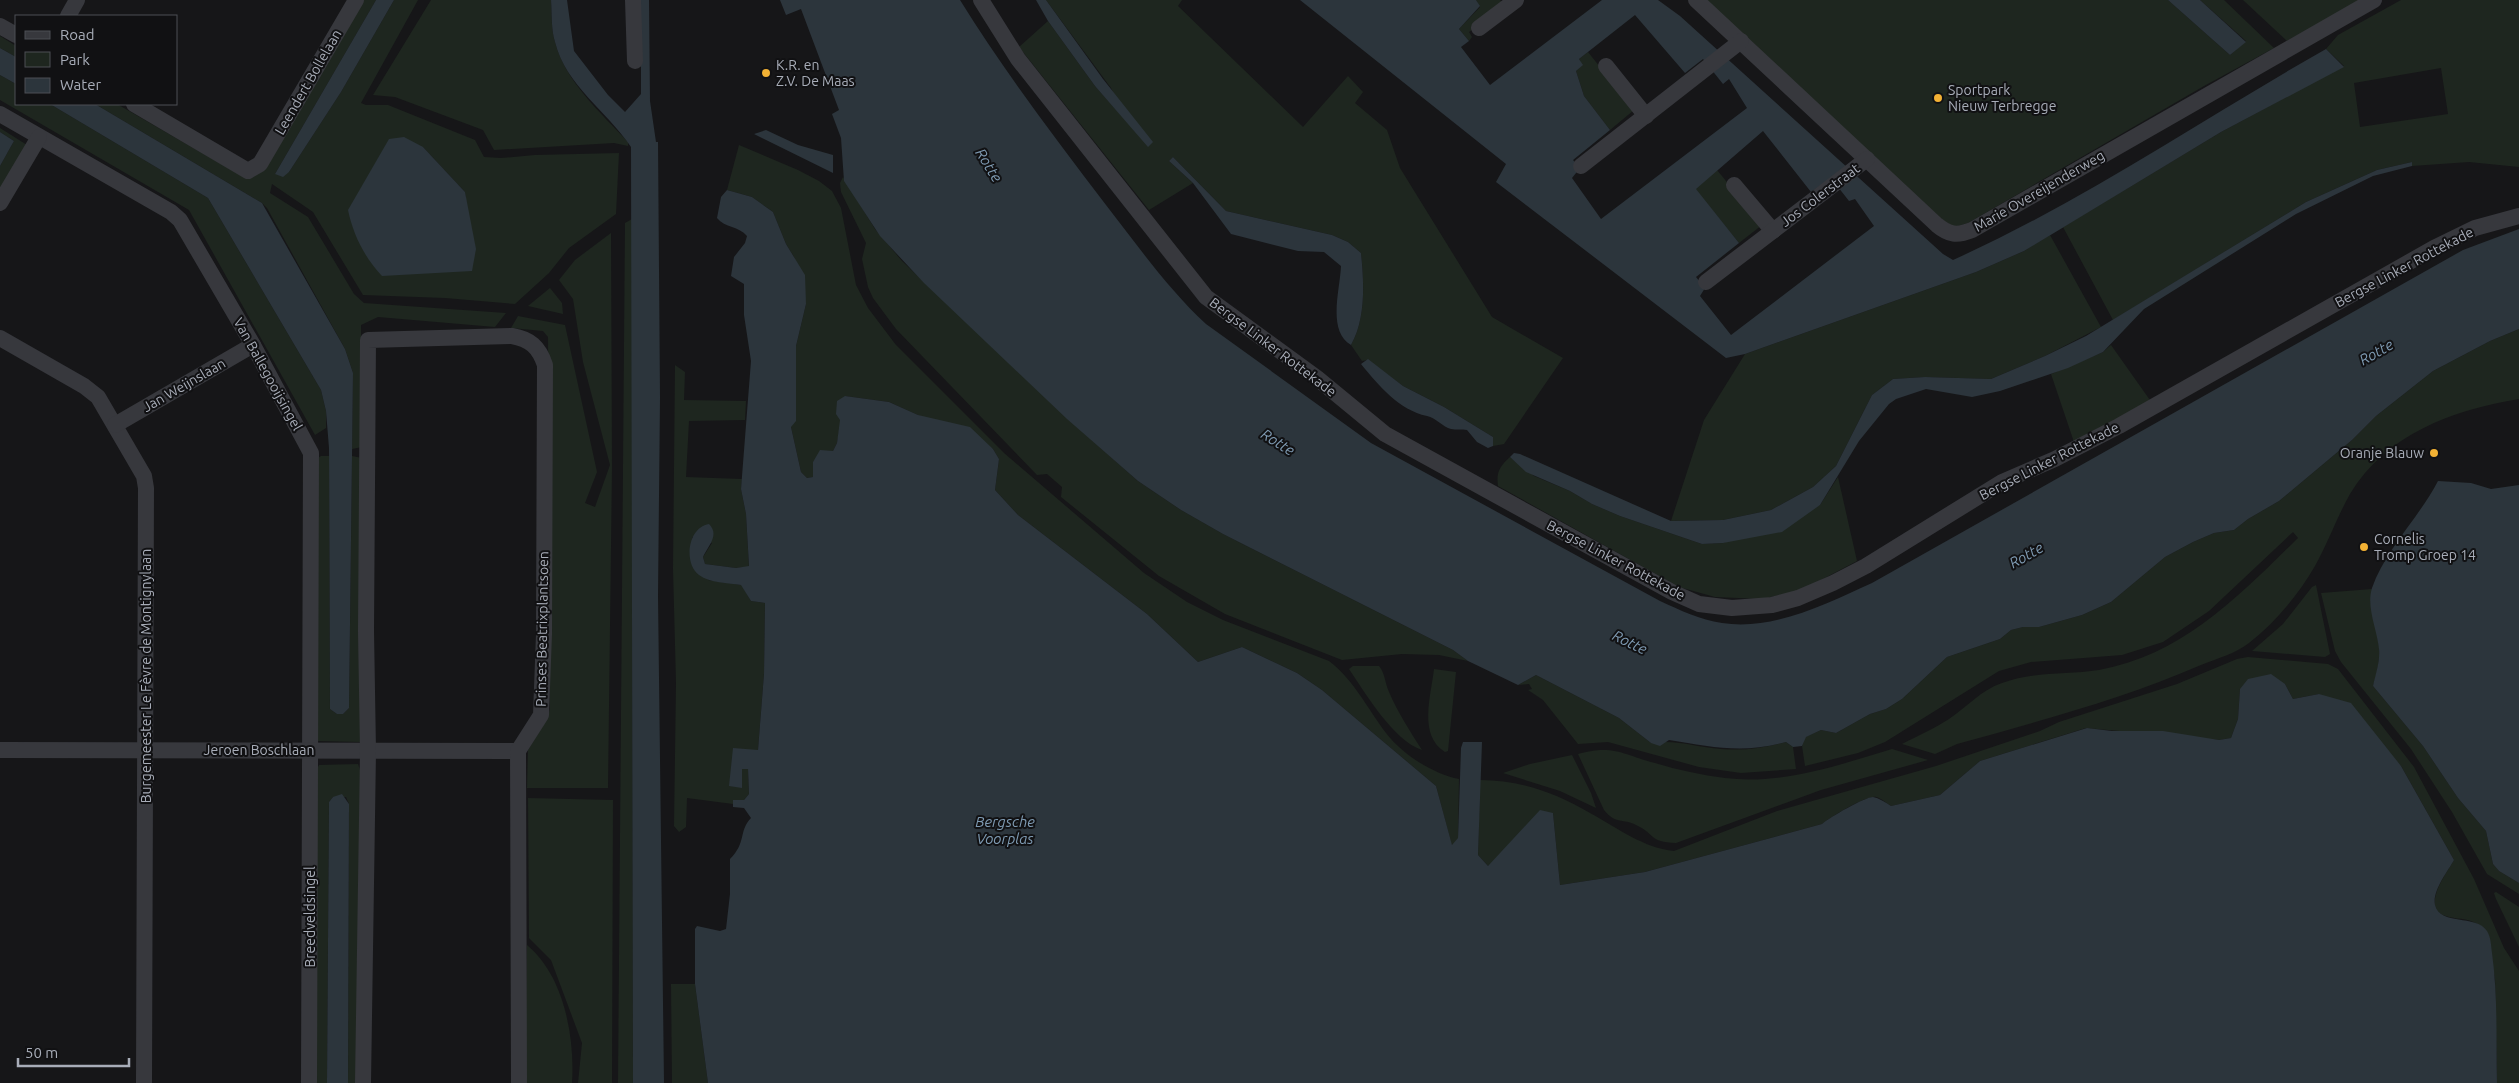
<svg xmlns="http://www.w3.org/2000/svg" width="2519" height="1083" font-family="Ubuntu,sans-serif">
	<style>
		.green { fill: #1e261f; fill-rule: evenodd }
		.water { fill: #2c353c; fill-rule: evenodd }
		.lines { fill: none; stroke-linecap: round; stroke-linejoin: round }
		.minor { stroke: #37383d; stroke-width: 16 }
		.poi-dot { fill: #f2b134; stroke: #111113; stroke-width: 2 }
		.labels { text-anchor: middle; dominant-baseline: central; stroke-width: 4; stroke-linejoin: round; paint-order: stroke }
		.poi-label { font-size: 14px; fill: #a8adb8; stroke: #111113; text-anchor: start }
		.street-label { font-size: 14px; fill: #a8adb8; stroke: #111113 }
		.water-label { font-size: 15px; font-style: italic; fill: #7f9bb3; stroke: #111113 }
	</style>
	<rect width="100%" height="100%" fill="#161618"/>
	<!-- green -->
	<g class="green">
		<path d="M 364,0 L 376,0 L 275,174 L 289,172 L 341,92 L 394,0 L 418,0 L 361,103 L 366,105 L 388,105 L 475,140 L 484,157 L 501,158 L 535,155 L 619,153 L 616,214 L 569,248 L 549,273 L 515,304 L 445,298 L 363,295 L 313,212 L 272,184 L 270,193 L 308,217 L 354,294 L 364,303 L 506,313 L 495,327 L 378,317 L 361,325 L 362,447 L 352,449 L 353,373 L 345,349 L 267,208 L 262,203 L 95,104 L 117,104 L 247,179 L 265,170 ZM 423,147 L 465,192 L 472,270 L 453,271 Z"/>
		<path d="M 431,0 L 551,0 C 552,14 551,29 555,42 C 565,81 601,113 628,142 L 628,146 L 614,143 L 494,150 L 483,130 L 395,97 L 373,95 Z"/>
		<path d="M 1046,0 L 1182,0 L 1178,6 L 1303,127 L 1348,76 L 1363,92 L 1355,103 L 1387,130 L 1400,168 L 1492,317 L 1563,358 L 1504,444 L 1493,446 L 1493,437 L 1444,407 L 1403,386 L 1368,360 L 1362,361 L 1351,345 C 1366,318 1364,283 1361,253 L 1348,242 L 1332,235 L 1226,211 L 1173,157 L 1169,161 L 1193,183 L 1149,210 L 1019,47 L 1048,21 L 1095,86 L 1128,123 L 1111,88 Z"/>
		<polygon points="1476,0 1500,0 1504,5 1469,32 1472,37 1469,41 1459,29 1480,7"/>
		<polygon points="1699,0 2168,0 2230,55 2246,41 2200,0 2224,0 2274,48 2204,86 1968,223 1955,227 1944,221"/>
		<polygon points="2243,0 2364,0 2287,41"/>
		<path d="M 2401,0 L 2519,0 L 2519,167 L 2469,162 L 2412,166 L 2412,162 L 2377,170 L 2306,202 L 2113,320 L 2063,227 L 2221,132 L 2344,66 L 2326,49 L 2338,35 ZM 2441,68 L 2448,114 L 2360,127 L 2354,83 Z"/>
		<polygon points="0,36 16,46 16,57 0,48"/>
		<polygon points="1588,52 1634,110 1610,130 1584,96 1576,71 1582,65 1579,59"/>
		<polygon points="0,75 16,84 16,104 50,104 208,198 321,390 326,411 326,428 315,435 189,210 0,100"/>
		<polygon points="0,128 27,145 0,191 0,166 14,141 0,132"/>
		<path d="M 739,145 L 798,170 L 819,181 L 832,191 L 841,208 L 856,285 L 868,308 L 896,345 L 1004,453 L 1144,573 L 1187,602 L 1223,620 L 1329,661 C 1353,679 1368,709 1386,733 C 1402,754 1433,774 1459,779 L 1458,839 L 1452,846 L 1436,786 L 1322,690 L 1297,673 L 1242,647 L 1198,662 L 1147,614 L 1018,515 L 995,490 L 999,459 L 993,449 L 889,402 L 845,396 L 837,443 L 833,451 L 813,462 L 813,477 L 807,478 L 801,472 L 791,427 L 796,378 L 796,346 L 806,304 L 794,257 L 786,244 L 773,212 L 752,197 L 727,190 Z"/>
		<polygon points="1717,170 1762,225 1739,243 1695,189"/>
		<polygon points="843,177 875,229 902,261 1068,419 1138,481 1181,510 1223,534 1453,650 1468,661 1439,655 1402,654 1342,660 1225,614 1159,576 1061,497 1062,487 1047,474 1037,475 896,329 873,298 868,287 862,259 866,243 841,192 840,183"/>
		<polygon points="632,219 633,1083 618,1083 625,223"/>
		<polygon points="611,233 612,467 608,788 527,788 528,750 547,719 550,709 548,337 543,331 511,328 518,316 565,325 597,472 585,503 595,507 610,465 583,362 573,299 559,280 575,260"/>
		<polygon points="2050,235 2101,327 2045,356 1991,379 1925,377 1893,379 1872,395 1836,466 1813,487 1771,510 1723,520 1671,521 1704,420 1745,354 1976,272 2024,251"/>
		<polygon points="550,288 562,303 563,314 528,306"/>
		<path d="M 2519,329 L 2519,399 C 2453,410 2386,434 2350,494 C 2337,517 2328,543 2315,566 C 2298,595 2276,622 2249,643 C 2235,654 2218,658 2201,665 C 2123,699 2039,721 1957,744 L 1935,754 L 1902,744 C 1917,736 1934,729 1949,719 C 1967,707 1981,690 2002,683 C 2033,671 2067,675 2099,670 C 2183,655 2240,595 2298,538 L 2293,532 L 2209,611 L 2163,642 L 2122,655 L 2031,662 L 1999,671 L 1885,742 L 1858,753 L 1805,766 L 1802,746 L 1805,737 L 1821,730 L 1836,733 L 1870,714 L 1886,709 L 1902,699 L 1947,657 L 2000,639 L 2011,630 L 2023,627 L 2039,627 L 2082,615 L 2111,602 L 2165,557 L 2193,542 L 2214,533 L 2234,530 L 2248,519 L 2279,501 L 2352,440 L 2376,416 L 2433,371 L 2490,341 Z"/>
		<polygon points="2111,345 2152,403 2075,445 2051,374 2103,352"/>
		<polygon points="675,365 685,372 684,400 746,401 745,420 689,421 686,477 742,479 741,489 746,514 749,567 736,568 705,564 703,557 712,543 692,537 708,580 742,585 751,601 765,603 764,674 758,750 742,769 748,769 749,794 744,800 733,800 733,804 687,798 686,827 679,832 674,826 676,683 673,569"/>
		<polygon points="321,456 329,456 330,709 337,714 343,714 349,708 352,456 362,458 360,742 318,741 318,458"/>
		<path d="M 1510,457 L 1534,476 L 1570,491 L 1592,504 L 1620,516 L 1702,544 L 1723,543 L 1820,505 L 1838,477 L 1857,561 L 1800,591 L 1761,599 L 1715,597 L 1679,587 L 1498,486 C 1496,472 1500,466 1510,457 Z"/>
		<polygon points="2316,585 2330,654 2325,657 2252,651 2283,624 2312,587"/>
		<path d="M 2372,589 C 2370,609 2377,627 2379,647 C 2380,661 2377,673 2373,686 L 2423,746 L 2458,798 L 2486,831 L 2493,864 L 2499,871 L 2519,883 L 2519,894 L 2487,874 L 2452,812 L 2411,749 L 2341,662 L 2335,651 L 2321,593 Z"/>
		<path d="M 2248,657 L 2328,664 L 2338,669 L 2414,767 L 2474,879 L 2504,948 L 2519,971 L 2519,1083 L 2497,1083 L 2495,979 L 2487,932 C 2482,928 2477,923 2471,921 C 2462,918 2452,919 2443,915 C 2422,906 2447,872 2454,860 L 2401,766 L 2319,694 L 2293,699 L 2285,684 L 2240,689 L 2238,719 L 2231,738 L 2219,740 L 2086,728 L 1980,761 L 1940,795 L 1891,806 C 1886,803 1881,798 1876,797 C 1867,795 1831,817 1822,824 L 1645,872 L 1560,885 L 1553,813 L 1488,866 L 1478,855 L 1480,780 C 1520,780 1556,793 1590,813 C 1617,828 1644,848 1674,851 L 1777,811 L 1936,766 L 2040,731 L 2059,722 L 2177,684 L 2237,659 Z"/>
		<path d="M 1353,666 L 1379,666 C 1385,673 1385,683 1389,692 C 1398,713 1410,731 1422,750 C 1394,741 1365,693 1349,669 Z"/>
		<path d="M 1434,669 L 1456,672 L 1448,751 L 1445,752 C 1418,735 1431,696 1434,669 Z"/>
		<path d="M 1536,675 L 1619,718 L 1651,743 C 1676,739 1696,747 1721,749 C 1744,751 1764,748 1786,742 L 1793,747 L 1796,769 L 1741,773 L 1699,767 L 1608,742 L 1578,744 L 1543,700 L 1528,690 L 1532,689 L 1529,684 L 1518,685 Z"/>
		<path d="M 1892,749 L 1928,760 L 1821,790 L 1676,843 C 1648,842 1656,834 1636,825 C 1623,818 1616,825 1604,810 L 1578,754 C 1614,744 1623,755 1655,763 C 1678,770 1702,775 1725,778 C 1782,785 1839,765 1892,749 Z"/>
		<polygon points="1572,755 1591,793 1596,808 1560,791 1503,773 1530,764"/>
		<polygon points="358,764 360,770 359,1083 348,1083 349,804 346,797 333,797 329,802 327,1083 315,1083 317,769 319,765"/>
		<polygon points="528,798 613,800 612,1083 578,1083 582,1043 551,960 529,938"/>
		<polygon points="2496,892 2519,907 2519,947 2496,899 2494,893"/>
		<path d="M 527,945 C 564,976 575,1037 572,1083 L 525,1083 Z"/>
		<polygon points="671,984 695,984 708,1083 672,1083"/>
	</g>
	<!-- water -->
	<g class="water">
		<polygon points="376,0 394,0 341,92 289,172 283,177 275,174"/>
		<path d="M 551,0 L 567,0 L 574,51 L 608,95 L 625,112 L 641,94 L 641,0 L 649,0 L 650,101 L 656,142 L 658,142 L 660,398 L 658,596 L 664,1083 L 633,1083 L 631,147 C 607,111 566,86 555,42 C 551,29 552,14 551,0 Z"/>
		<path d="M 780,0 L 960,0 C 1004,71 1055,138 1106,205 C 1138,246 1168,289 1206,324 L 1371,443 L 1660,601 C 1680,610 1700,620 1722,623 C 1773,631 1826,604 1872,583 L 2463,250 L 2519,229 L 2519,329 L 2490,341 L 2433,371 L 2376,416 L 2352,440 L 2279,501 L 2248,519 L 2234,530 L 2214,533 L 2193,542 L 2165,557 L 2111,602 L 2082,615 L 2039,627 L 2023,627 L 2011,630 L 2000,639 L 1947,657 L 1902,699 L 1886,709 L 1870,714 L 1836,733 L 1821,730 L 1806,737 L 1802,746 L 1793,747 L 1786,742 C 1744,754 1711,747 1669,740 L 1660,746 L 1651,743 L 1619,718 L 1536,675 L 1518,685 L 1468,661 L 1453,650 L 1223,534 L 1181,510 L 1138,481 L 1067,419 L 924,283 L 880,236 L 844,181 L 841,138 L 832,114 L 839,110 L 801,9 L 786,15 Z"/>
		<polygon points="1036,0 1046,0 1103,79 1153,142 1148,147 1095,86 1048,21"/>
		<path d="M 1300,0 L 1476,0 L 1480,6 L 1459,29 L 1469,41 L 1461,47 L 1490,85 L 1602,0 L 1658,0 L 1680,16 L 1943,254 L 1953,260 C 2084,201 2202,119 2326,49 L 2344,67 L 2221,132 L 2024,251 L 1976,272 L 1745,354 L 1726,358 L 1496,182 L 1506,164 ZM 1635,15 L 1685,73 L 1703,59 L 1723,84 L 1729,79 L 1747,108 L 1601,219 L 1572,178 L 1580,168 L 1573,160 L 1610,130 L 1584,96 L 1576,71 L 1583,65 L 1579,59 ZM 1763,131 L 1811,192 L 1831,178 L 1849,201 L 1855,199 L 1874,226 L 1731,335 L 1700,296 L 1705,288 L 1696,277 L 1739,243 L 1696,189 Z"/>
		<polygon points="2168,0 2200,0 2246,42 2230,55"/>
		<polygon points="0,48 16,57 16,84 0,75"/>
		<polygon points="50,104 95,104 262,203 345,349 353,373 349,708 343,714 337,714 330,709 329,448 326,411 321,390 208,198"/>
		<polygon points="766,130 798,145 833,155 833,173 754,134"/>
		<polygon points="0,132 14,141 0,166"/>
		<path d="M 404,137 L 423,147 L 465,192 L 476,249 L 472,271 L 382,276 C 364,257 353,234 348,210 L 389,139 Z"/>
		<path d="M 1173,157 L 1226,211 L 1332,235 L 1348,242 L 1361,253 C 1364,283 1366,318 1351,345 C 1327,331 1340,290 1341,266 L 1324,252 L 1298,251 L 1231,234 L 1193,183 L 1169,161 Z"/>
		<polygon points="2412,162 2412,166 2373,176 2296,214 2144,309 2103,352 2068,368 2000,391 1972,397 1926,389 1896,399 1889,404 1859,441 1820,505 1782,532 1723,543 1702,544 1620,516 1592,504 1570,491 1526,472 1510,457 1514,453 1520,454 1671,521 1723,520 1771,510 1813,487 1836,466 1872,395 1893,379 1925,377 1991,379 2045,356 2086,336 2306,202 2377,170"/>
		<path d="M 727,190 L 752,197 L 773,212 L 786,244 L 805,275 L 806,304 L 796,346 L 796,421 L 791,427 L 801,472 L 807,478 L 813,477 L 813,462 L 820,450 L 833,451 L 837,443 L 840,420 L 836,414 L 837,401 L 845,396 L 889,402 L 918,415 L 970,427 L 993,449 L 999,459 L 995,490 L 1018,515 L 1147,614 L 1198,662 L 1242,647 L 1297,673 L 1322,690 L 1436,786 L 1452,845 L 1458,838 L 1461,748 L 1463,742 L 1482,742 L 1478,855 L 1488,866 L 1540,810 L 1553,813 L 1560,885 L 1645,872 L 1822,824 C 1830,817 1865,797 1873,797 C 1879,798 1885,802 1891,806 L 1940,795 L 1980,761 L 2087,728 L 2112,731 L 2163,731 L 2219,740 L 2231,738 L 2238,719 L 2240,689 L 2248,679 L 2271,674 L 2285,684 L 2293,699 L 2319,694 L 2351,703 L 2401,766 L 2454,860 C 2448,871 2432,891 2435,905 C 2440,926 2476,914 2487,931 C 2491,937 2491,946 2492,953 C 2498,996 2496,1040 2497,1083 L 708,1083 L 695,984 L 695,929 L 697,926 L 720,931 L 726,929 L 730,894 L 730,859 C 747,842 738,832 751,818 L 744,808 L 733,807 L 733,800 L 744,800 L 749,794 L 748,769 L 742,769 L 742,788 L 729,786 L 733,748 L 758,750 L 764,674 L 765,603 L 751,601 L 741,585 C 728,583 710,583 699,575 C 683,563 688,527 709,524 C 720,535 708,546 703,557 L 705,564 L 736,568 L 749,566 L 746,514 L 741,489 L 751,361 L 744,315 L 744,284 L 731,276 L 734,257 L 745,243 L 747,236 C 739,226 725,228 717,218 L 721,197 Z"/>
		<path d="M 1368,359 L 1403,386 L 1444,407 L 1493,437 L 1493,446 L 1488,448 L 1477,442 L 1467,430 C 1462,429 1456,430 1451,429 C 1443,427 1436,418 1427,416 C 1399,410 1379,386 1361,364 Z"/>
		<path d="M 2438,481 L 2471,483 L 2491,489 L 2519,485 L 2519,883 L 2499,871 L 2493,864 L 2486,831 L 2458,798 L 2423,746 L 2373,686 C 2376,673 2380,662 2379,649 C 2377,629 2366,607 2372,588 C 2384,552 2420,516 2438,481 Z"/>
		<polygon points="342,794 349,804 348,1083 327,1083 329,802 333,797"/>
	</g>
	<g class="lines">
		<!-- minor -->
		<g class="minor">
			<polyline points="633,0 635,61"/>
			<polyline points="981,0 1018,59 1206,297 1317,378 1385,434 1672,592 1699,604 1732,608 1772,605 1798,598 1833,583 1866,566 2002,482 2055,459 2119,426 2434,248 2475,228 2519,216"/>
			<path d="M 1696,0 L 1937,225 C 1949,235 1957,236 1972,230 L 2374,0"/>
			<polyline points="68,16 77,0"/>
			<polyline points="0,26 16,35"/>
			<polyline points="1479,28 1516,0"/>
			<polyline points="1606,66 1646,116"/>
			<polyline points="134,104 248,171 260,164 356,0"/>
			<polyline points="0,114 171,212 180,220 253,345 311,453 309,1083"/>
			<polyline points="1581,166 1741,41"/>
			<polyline points="1734,185 1773,231"/>
			<polyline points="0,203 39,137"/>
			<polyline points="1706,282 1867,159"/>
			<polyline points="0,338 84,386 98,397 144,476 146,488 144,1083"/>
			<polyline points="115,425 253,345"/>
			<polyline points="0,750 518,751"/>
			<path d="M 363,1083 L 368,751 L 366,631 L 368,340 L 512,336 C 530,339 539,347 545,365 L 544,634 L 541,715 L 518,751 L 519,1083"/>
		</g>
	</g>
	<!-- markers -->
	<g class="poi-dot">
		<circle cx="766" cy="73" r="5"/>
		<circle cx="1938" cy="98" r="5"/>
		<circle cx="2434" cy="453" r="5"/>
		<circle cx="2364" cy="547" r="5"/>
	</g>
	<g class="labels">
		<!-- poi labels -->
		<g class="poi-label">
			<text x="776" y="65">K.R. en<tspan x="776" dy="16">Z.V. De Maas</tspan></text>
			<text x="1948" y="90">Sportpark<tspan x="1948" dy="16">Nieuw Terbregge</tspan></text>
			<text x="2424" y="453" text-anchor="end">Oranje Blauw</text>
			<text x="2374" y="539">Cornelis<tspan x="2374" dy="16">Tromp Groep 14</tspan></text>
		</g>
		<!-- street labels -->
		<g class="street-label">
			<text transform="translate(308 82) rotate(-60)">Leendert Bollelaan</text>
			<text transform="translate(2039 191) rotate(-30)">Marie Overeijenderweg</text>
			<text transform="translate(1820 195) rotate(-37)">Jos Colerstraat</text>
			<text transform="translate(2404 267) rotate(-28)">Bergse Linker Rottekade</text>
			<text transform="translate(1273 347) rotate(37)">Bergse Linker Rottekade</text>
			<text transform="translate(268 374) rotate(61)">Van Ballegooijsingel</text>
			<text transform="translate(184 385) rotate(-30)">Jan Weijnslaan</text>
			<text transform="translate(2049 461) rotate(-27)">Bergse Linker Rottekade</text>
			<text transform="translate(1616 560) rotate(28)">Bergse Linker Rottekade</text>
			<text transform="translate(542 629) rotate(-89)">Prinses Beatrixplantsoen</text>
			<text transform="translate(146 676) rotate(-90)">Burgemeester Le Fèvre de Montignylaan</text>
			<text x="259" y="750">Jeroen Boschlaan</text>
			<text transform="translate(310 917) rotate(-90)">Breedveldsingel</text>
		</g>
		<!-- water labels -->
		<g class="water-label">
			<text transform="translate(989 165) rotate(58)">Rotte</text>
			<text transform="translate(2376 352) rotate(-30)">Rotte</text>
			<text transform="translate(1278 442) rotate(32)">Rotte</text>
			<text transform="translate(2026 555) rotate(-30)">Rotte</text>
			<text transform="translate(1630 642) rotate(26)">Rotte</text>
			<text x="1005" y="821">Bergsche<tspan x="1005" dy="17">Voorplas</tspan></text>
		</g>
	</g>
	<!-- legend -->
	<rect x="15" y="15" width="162" height="90" fill="#111113" stroke="#4d4f55"/>
	<rect x="25" y="31" width="25" height="8" fill="#37383d" stroke="#4d4f55"/>
	<text x="60" y="40" font-size="15" fill="#a8adb8">Road</text>
	<rect x="25" y="52" width="25" height="15" fill="#1e261f" stroke="#4d4f55"/>
	<text x="60" y="65" font-size="15" fill="#a8adb8">Park</text>
	<rect x="25" y="78" width="25" height="15" fill="#2c353c" stroke="#4d4f55"/>
	<text x="60" y="90" font-size="15" fill="#a8adb8">Water</text>
	<!-- scale -->
	<path d="M18 1058v8h111v-8" fill="none" stroke="#a8adb8" stroke-width="2.5"/>
	<text x="25" y="1058" font-size="15" fill="#a8adb8" stroke="#111113" stroke-width="4" paint-order="stroke">50 m</text>
</svg>
